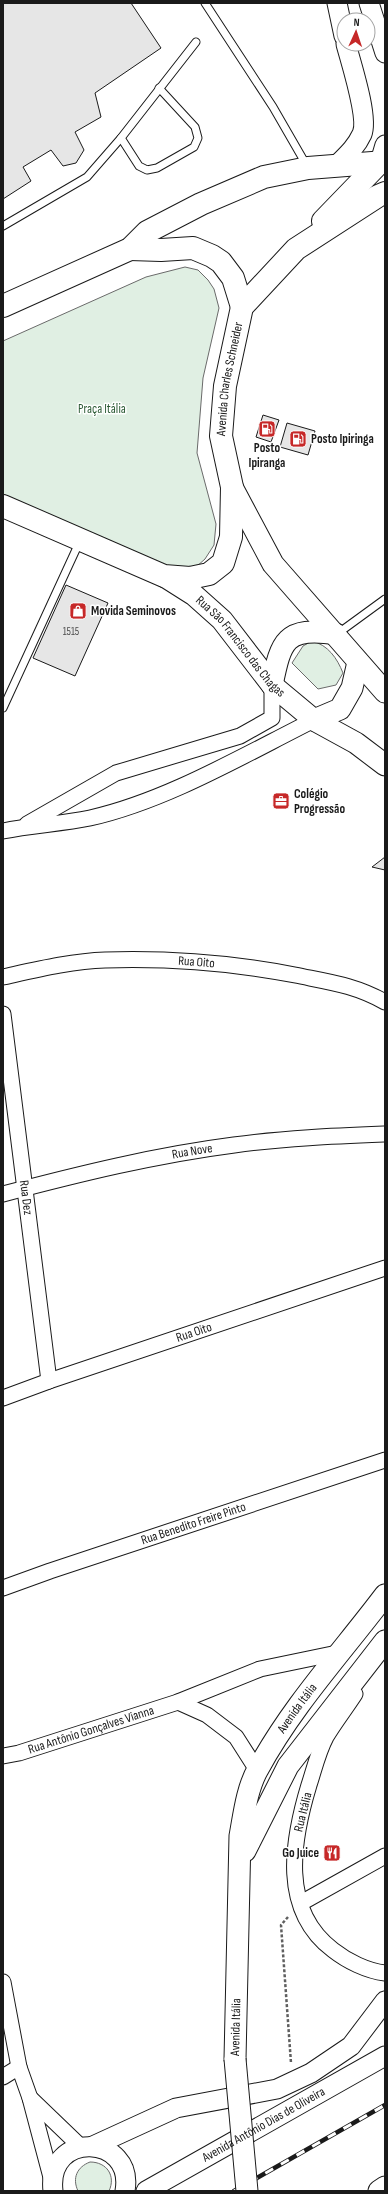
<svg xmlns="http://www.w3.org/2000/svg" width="388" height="2194" font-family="'Sofia Sans Condensed',sans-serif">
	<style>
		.green { fill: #e0efe3; stroke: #6a6a6a }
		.building { fill: #e6e6e6; stroke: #1a1a1a }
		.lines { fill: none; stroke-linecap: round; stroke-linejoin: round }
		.service-casing { stroke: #1a1a1a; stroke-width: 9 }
		.minor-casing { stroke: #1a1a1a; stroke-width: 17 }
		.tertiary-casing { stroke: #1a1a1a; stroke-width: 21 }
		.secondary-casing { stroke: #1a1a1a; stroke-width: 23 }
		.primary-casing { stroke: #1a1a1a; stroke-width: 24 }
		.path { stroke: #5f5f5f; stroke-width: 2.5; stroke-dasharray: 3 2; stroke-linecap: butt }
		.service { stroke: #fff; stroke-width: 7 }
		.minor { stroke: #fff; stroke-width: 15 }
		.tertiary { stroke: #fff; stroke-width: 19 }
		.secondary { stroke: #fff; stroke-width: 21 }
		.primary { stroke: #fff; stroke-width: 22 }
		.rail-casing { stroke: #1a1a1a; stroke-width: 4.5 }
		.rail { stroke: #fff; stroke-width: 3; stroke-dasharray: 9; stroke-linecap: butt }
		.secondary-bridge-casing { stroke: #1a1a1a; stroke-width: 23; stroke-linecap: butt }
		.secondary-bridge { stroke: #fff; stroke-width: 21 }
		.labels { text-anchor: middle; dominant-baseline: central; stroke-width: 3; stroke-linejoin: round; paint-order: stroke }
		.number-label { font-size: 11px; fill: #4d4d4d }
		.street-label { font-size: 13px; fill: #1a1a1a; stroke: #fff }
		.park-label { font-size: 13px; fill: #2b5a34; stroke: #fff }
		.poi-label { font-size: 13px; font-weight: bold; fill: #1a1a1a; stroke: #fff; text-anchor: start }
	</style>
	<rect width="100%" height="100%" fill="#fff"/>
	<!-- green -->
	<g class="green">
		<polygon points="185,267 198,270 208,280 214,289 219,308 203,378 197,453 216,524 214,545 205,559 196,567 163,568 3,494 3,341 146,277"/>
		<path d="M 312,641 C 328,645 337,658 343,673 L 336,685 L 318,689 L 292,663 L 303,646 Z"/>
		<path d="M 90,2162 C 107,2162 116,2176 109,2191 L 78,2191 C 72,2178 77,2167 90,2162 Z"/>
	</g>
	<!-- building -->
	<g class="building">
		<polygon points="3,3 131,3 161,48 95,93 101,117 75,132 84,150 76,163 63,166 51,150 23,167 31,181 3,199"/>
		<polygon points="263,415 279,420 271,442 256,437"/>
		<polygon points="287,423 315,431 308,455 280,447"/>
		<polygon points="66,585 108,603 75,676 33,658"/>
		<polygon points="385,857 385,870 372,867"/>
	</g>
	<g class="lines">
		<!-- service casing -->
		<g class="service-casing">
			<g id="service">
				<polyline points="205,3 273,107 307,166"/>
				<polyline points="121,138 139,166 147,170 157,168 194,147 198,138 195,127 159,88"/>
				<polyline points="3,226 87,177 121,138 196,42"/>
				<polyline points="337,634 385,599"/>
				<polyline points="3,708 79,543"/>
			</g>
		</g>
		<!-- minor casing -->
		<g class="minor-casing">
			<g id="minor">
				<polyline points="27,824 116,773 240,736 272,718 272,685"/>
				<path d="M 3,831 C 32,825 61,824 90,818 C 166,801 244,755 314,720"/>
				<path id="s1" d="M 3,977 C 35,970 72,961 105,960 C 169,958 233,963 295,975 C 329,982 355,985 385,1002"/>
				<path id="s2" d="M 3,1014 L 49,1381"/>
				<path id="s3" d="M 3,1194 C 79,1174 156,1155 234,1145 C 284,1138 335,1136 385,1134"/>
				<path id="s4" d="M 3,1398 L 49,1381 L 385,1268"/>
				<path id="s5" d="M 3,1588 L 50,1571 L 385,1460"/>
				<path d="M 355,1694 C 346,1708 335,1722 326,1737 C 318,1752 314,1770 309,1785 C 292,1841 280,1910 333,1950 C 347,1961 367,1971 385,1973"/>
				<polyline points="178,1702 207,1715 236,1737 257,1770"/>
				<path id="s6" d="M 3,1756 L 19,1753 L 178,1702 L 260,1669 L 342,1652"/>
				<polyline points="301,1903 385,1856"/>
				<polyline points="3,1982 19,2067 30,2098 52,2181"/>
				<polyline points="3,2077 19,2067"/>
				<polyline points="30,2098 81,2147"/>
			</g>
		</g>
		<!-- tertiary casing -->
		<g class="tertiary-casing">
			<g id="tertiary">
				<polyline points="337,3 344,36"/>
				<polyline points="369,3 385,53"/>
				<polyline points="380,162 385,145"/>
				<path d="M 337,165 C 347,155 356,147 362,134 C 369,118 351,63 346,44"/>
				<polyline points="93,2146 176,2108 277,2089 311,2073 351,2046 385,2001"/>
				<path d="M 53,2191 C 46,2130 135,2134 125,2191"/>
				<path id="s7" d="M 146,2191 L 385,2056"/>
			</g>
		</g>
		<!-- secondary casing -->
		<g class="secondary-casing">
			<g id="secondary">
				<polyline points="232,487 273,564 385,692"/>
				<path id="s8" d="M 164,576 L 194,595 L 222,620 L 272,685 L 314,720 L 356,743 L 385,765"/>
				<path d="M 272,685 C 281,641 285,626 336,634"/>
				<polyline points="314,720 340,709 352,688 358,662"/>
				<polyline points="245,1851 288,1766 385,1641"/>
				<path id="s9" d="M 235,2059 L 240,1836 C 244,1814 247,1788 258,1769 C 292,1706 342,1652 385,1595"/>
				<polyline points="379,2191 385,2187"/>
			</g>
		</g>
		<!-- primary casing -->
		<g class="primary-casing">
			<g id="primary">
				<polyline points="323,221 380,162"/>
				<polyline points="130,249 161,250 193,248 212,256 221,262 233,278 242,307"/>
				<polyline points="3,306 130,249 147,232 201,204 264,177 308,168 385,162"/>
				<path id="s10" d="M 3,506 L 164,576 L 190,578 L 209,574 L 223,563 L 231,537 L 232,487 L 221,436 L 225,386 L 242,307 L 296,249 L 378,196 L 385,193"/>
			</g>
		</g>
		<!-- path -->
		<polyline class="path" points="288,1917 281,1925 291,2063"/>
		<!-- service -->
		<use href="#service" class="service"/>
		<!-- minor -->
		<use href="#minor" class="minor"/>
		<!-- tertiary -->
		<use href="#tertiary" class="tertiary"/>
		<!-- secondary -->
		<use href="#secondary" class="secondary"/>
		<!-- primary -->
		<use href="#primary" class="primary"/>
		<!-- rail casing -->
		<g class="rail-casing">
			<polyline id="rail" points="234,2191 385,2105"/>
		</g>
		<!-- rail -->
		<use href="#rail" class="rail"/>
		<!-- secondary-bridge casing -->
		<g class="secondary-bridge-casing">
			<polyline id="secondary-bridge" points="235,2059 247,2191"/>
		</g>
		<!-- secondary-bridge -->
		<use href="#secondary-bridge" class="secondary-bridge"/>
	</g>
	<!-- icons -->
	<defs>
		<g id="fuel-square" transform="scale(0.9)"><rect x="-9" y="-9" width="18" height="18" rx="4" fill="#c62828" stroke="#fff"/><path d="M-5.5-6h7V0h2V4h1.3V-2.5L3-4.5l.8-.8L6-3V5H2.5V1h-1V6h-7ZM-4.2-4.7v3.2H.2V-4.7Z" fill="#fff"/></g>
		<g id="shop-square" transform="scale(0.9)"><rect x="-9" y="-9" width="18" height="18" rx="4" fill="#c62828" stroke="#fff"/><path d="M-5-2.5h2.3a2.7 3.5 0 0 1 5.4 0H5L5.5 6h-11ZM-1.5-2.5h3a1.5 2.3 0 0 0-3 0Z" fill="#fff"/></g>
		<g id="office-square" transform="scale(0.9)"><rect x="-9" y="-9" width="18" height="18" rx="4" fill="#c62828" stroke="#fff"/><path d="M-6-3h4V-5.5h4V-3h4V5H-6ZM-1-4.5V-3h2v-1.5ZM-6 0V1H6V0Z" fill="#fff"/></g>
		<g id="restaurant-square" transform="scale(0.9)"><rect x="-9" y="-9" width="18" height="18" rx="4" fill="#c62828" stroke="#fff"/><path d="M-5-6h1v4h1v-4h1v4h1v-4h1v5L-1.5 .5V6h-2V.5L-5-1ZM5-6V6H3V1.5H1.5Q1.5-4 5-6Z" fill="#fff"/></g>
	</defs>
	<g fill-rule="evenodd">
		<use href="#fuel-square" x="267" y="429"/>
		<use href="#fuel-square" x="298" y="439"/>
		<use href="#shop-square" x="78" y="611"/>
		<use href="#office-square" x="281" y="801"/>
		<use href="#restaurant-square" x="332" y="1853"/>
	</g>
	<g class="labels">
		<!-- number labels -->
		<g class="number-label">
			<text x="71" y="631">1515</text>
		</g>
		<!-- street labels -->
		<g class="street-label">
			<text stroke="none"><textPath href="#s10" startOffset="426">Avenida Charles Schneider</textPath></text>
			<text stroke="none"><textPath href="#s8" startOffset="105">Rua São Francisco das Chagas</textPath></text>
			<text stroke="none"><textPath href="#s1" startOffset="195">Rua Oito</textPath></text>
			<text stroke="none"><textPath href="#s3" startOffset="194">Rua Nove</textPath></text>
			<text stroke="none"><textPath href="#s2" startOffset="185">Rua Dez</textPath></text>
			<text stroke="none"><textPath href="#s4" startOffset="202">Rua Oito</textPath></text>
			<text stroke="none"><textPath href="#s5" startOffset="201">Rua Benedito Freire Pinto</textPath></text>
			<text stroke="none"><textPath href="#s9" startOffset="365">Avenida Itália</textPath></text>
			<text stroke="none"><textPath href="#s6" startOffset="92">Rua Antônio Gonçalves Vianna</textPath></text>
			<text transform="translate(303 1812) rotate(-76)">Rua Itália</text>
			<text stroke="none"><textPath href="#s9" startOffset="32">Avenida Itália</textPath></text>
			<text stroke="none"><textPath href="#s7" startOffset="135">Avenida Antônio Dias de Oliveira</textPath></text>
		</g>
		<!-- park labels -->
		<g class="park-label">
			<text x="102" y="409">Praça Itália</text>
		</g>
		<!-- poi labels -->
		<g class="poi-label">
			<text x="311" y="439">Posto Ipiringa</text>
			<text x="267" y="448" text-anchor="middle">Posto<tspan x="267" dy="15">Ipiranga</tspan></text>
			<text x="91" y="611">Movida Seminovos</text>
			<text x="294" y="794">Colégio<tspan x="294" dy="15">Progressão</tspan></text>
			<text x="319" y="1853" text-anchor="end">Go Juice</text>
		</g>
	</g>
	<!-- border -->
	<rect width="388" height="2194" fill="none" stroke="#1a1a1a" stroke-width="8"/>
	<!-- north arrow -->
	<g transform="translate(356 32) rotate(3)"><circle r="19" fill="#ffffff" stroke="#a3a3a3"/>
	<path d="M0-3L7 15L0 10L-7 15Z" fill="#c62828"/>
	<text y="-6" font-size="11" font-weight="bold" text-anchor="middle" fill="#1a1a1a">N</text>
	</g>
</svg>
